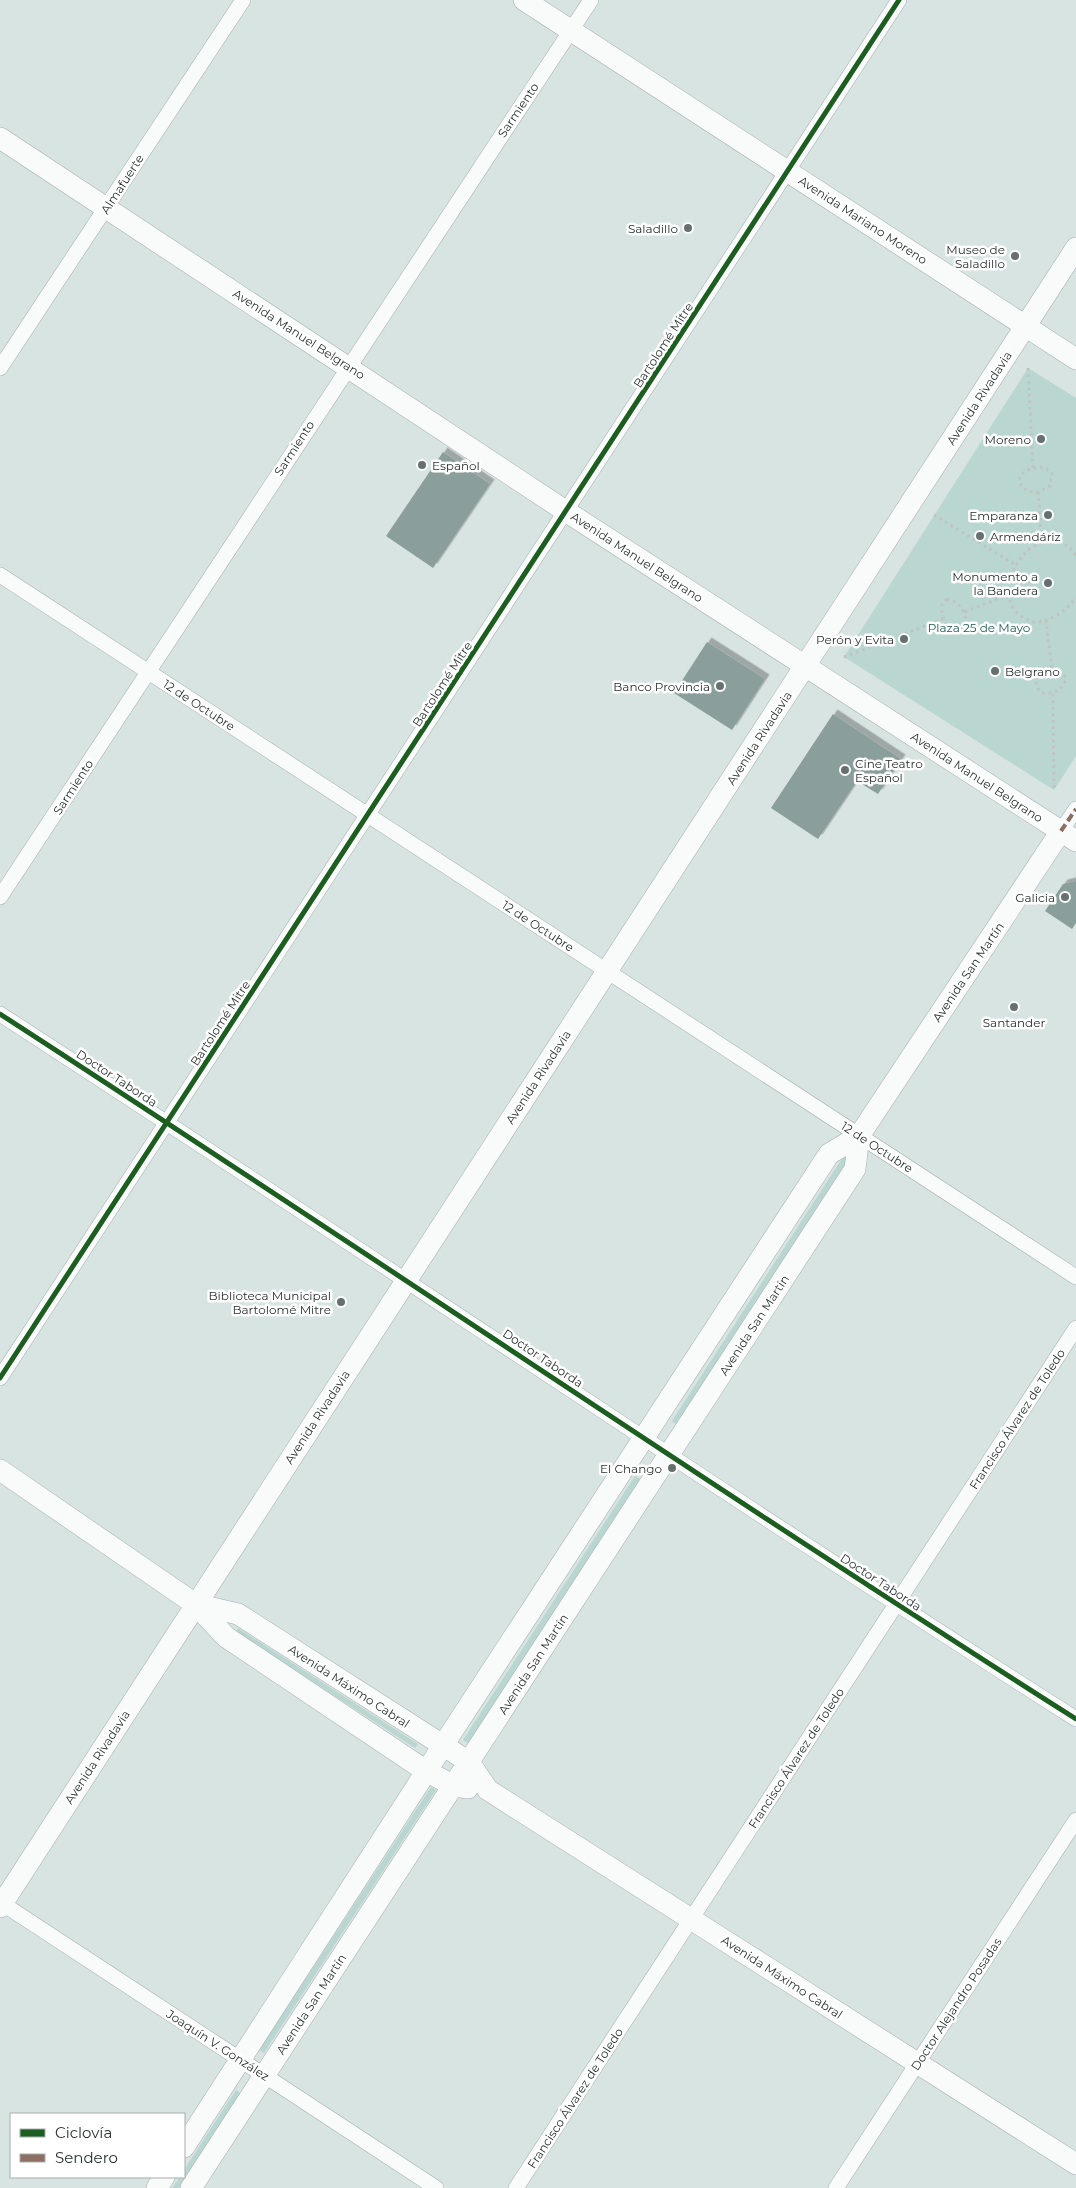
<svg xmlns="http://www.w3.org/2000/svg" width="1076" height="2188" font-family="Montserrat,sans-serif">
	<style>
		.green { fill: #b9d6d1 }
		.building { fill: #8a9e9b; filter: url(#shadow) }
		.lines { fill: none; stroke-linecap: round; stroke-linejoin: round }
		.minor-casing { stroke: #a5aead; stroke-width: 16 }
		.secondary-casing { stroke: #a5aead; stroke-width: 22 }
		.path { stroke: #bfc3c2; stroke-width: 3; stroke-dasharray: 2.5 4; stroke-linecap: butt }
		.minor { stroke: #f9fbfb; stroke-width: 15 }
		.secondary { stroke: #f9fbfb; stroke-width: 21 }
		.quiet { stroke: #8d6e63; stroke-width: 4; stroke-dasharray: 8 4; stroke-linecap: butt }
		.cycleway-casing { stroke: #fff; stroke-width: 8 }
		.cycleway { stroke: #1b5e20; stroke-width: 5 }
		.poi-dot { fill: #66706e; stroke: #fff; stroke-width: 2 }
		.labels { text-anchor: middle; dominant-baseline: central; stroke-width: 5; stroke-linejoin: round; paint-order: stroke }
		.street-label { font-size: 12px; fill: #29312f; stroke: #fff }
		.poi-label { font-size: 12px; fill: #29312f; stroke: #fff; text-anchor: end }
		.park-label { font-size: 12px; fill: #215d54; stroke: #fff }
	</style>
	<defs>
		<filter id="shadow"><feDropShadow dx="4.5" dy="-4.5" stdDeviation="0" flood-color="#0004"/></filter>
	</defs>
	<rect width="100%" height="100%" fill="#d8e4e2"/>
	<!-- green -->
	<g class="green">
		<polygon points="1028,368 1076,398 1076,756 1054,790 844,657"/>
		<polygon points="843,1157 848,1160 676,1424 672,1421"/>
		<polygon points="635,1476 640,1479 468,1743 463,1740"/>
		<polygon points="238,1628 418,1744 415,1748 236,1632"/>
		<polygon points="431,1787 436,1790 264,2053 259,2050"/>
		<polygon points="236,2090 241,2094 179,2188 172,2188 180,2177 184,2177 184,2170"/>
	</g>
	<!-- building -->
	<g class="building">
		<polygon points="443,452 490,484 433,568 386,536"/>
		<polygon points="707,642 765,679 732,730 674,693"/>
		<polygon points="833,714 901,759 878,794 857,781 818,839 771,808"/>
		<polygon points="1076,881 1076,923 1072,929 1045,911 1063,884"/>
	</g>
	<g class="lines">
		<!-- minor casing -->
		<g class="minor-casing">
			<g id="minor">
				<polyline points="0,368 243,0"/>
				<polyline points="0,575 1076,1277"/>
				<polyline points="1061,831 1076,809"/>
				<polyline points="0,897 591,0"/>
				<path d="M 0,1014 C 360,1247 714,1489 1076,1719"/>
				<polyline points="0,1378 899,0"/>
				<polyline points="0,1902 436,2188"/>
				<polyline points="516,2188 1076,1328"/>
				<polyline points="836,2188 1076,1820"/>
			</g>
		</g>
		<!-- secondary casing -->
		<g class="secondary-casing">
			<g id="secondary">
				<polyline points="524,0 1076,359"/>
				<polyline points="0,138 567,512 1076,841"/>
				<polyline points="0,1470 195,1604 226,1637 426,1771 454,1786 468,1788"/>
				<polyline points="195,1604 238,1614 469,1762 488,1790 1076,2164"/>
				<polyline points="0,1907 1076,248"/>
				<polyline points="184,2147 442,1747 829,1154 859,1136 1061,831"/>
				<polyline points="157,2188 164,2177"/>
				<polyline points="191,2188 855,1169 859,1136"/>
			</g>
		</g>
		<!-- path -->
		<g class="path">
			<polyline points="1028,368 1033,468"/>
			<path d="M 1040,467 L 1047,469 L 1052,474 L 1050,486 C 1039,494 1026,495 1019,482 C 1021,470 1029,469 1040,467 Z"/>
			<polyline points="1038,492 1042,544"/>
			<polyline points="934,515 1016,565"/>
			<path d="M 1076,555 C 1071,550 1068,545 1062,543 C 1027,529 988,591 1021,616 C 1027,620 1032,623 1039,622 C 1055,619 1067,610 1076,597"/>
			<path d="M 947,599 C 963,601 975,626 956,632 C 945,627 941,616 942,604 Z"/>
			<polyline points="965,612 1008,595"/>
			<polyline points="1046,620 1052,670"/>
			<polyline points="844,657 943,619"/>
			<path d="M 1052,670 L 1063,674 L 1066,678 C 1062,691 1051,697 1039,691 L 1035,680 L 1037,675 Z"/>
			<polyline points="1053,694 1054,790"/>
		</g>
		<!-- minor -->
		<use href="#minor" class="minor"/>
		<!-- secondary -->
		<use href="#secondary" class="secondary"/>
		<!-- quiet -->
		<polyline class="quiet" points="1061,831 1076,809"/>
		<!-- cycleway casing -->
		<g class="cycleway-casing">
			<g id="cycleway">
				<path d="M 0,1014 C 360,1247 714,1489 1076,1719"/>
				<polyline points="0,1378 899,0"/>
			</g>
		</g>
		<!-- cycleway -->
		<use href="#cycleway" class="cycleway"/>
	</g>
	<!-- markers -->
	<g class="poi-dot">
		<circle cx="688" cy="228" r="5"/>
		<circle cx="1015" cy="256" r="5"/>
		<circle cx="1041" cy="439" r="5"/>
		<circle cx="422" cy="465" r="5"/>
		<circle cx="1048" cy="515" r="5"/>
		<circle cx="980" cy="536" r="5"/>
		<circle cx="1048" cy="583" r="5"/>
		<circle cx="904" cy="639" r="5"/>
		<circle cx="995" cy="671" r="5"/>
		<circle cx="720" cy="686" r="5"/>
		<circle cx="845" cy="770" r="5"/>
		<circle cx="1065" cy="897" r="5"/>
		<circle cx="1014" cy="1007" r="5"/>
		<circle cx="341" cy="1302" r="5"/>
		<circle cx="672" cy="1468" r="5"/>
	</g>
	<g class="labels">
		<!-- street labels -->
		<g class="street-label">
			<text transform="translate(518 110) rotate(-56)">Sarmiento</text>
			<text transform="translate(122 184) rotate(-57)">Almafuerte</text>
			<text transform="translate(863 220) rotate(33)">Avenida Mariano Moreno</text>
			<text transform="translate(299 334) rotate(33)">Avenida Manuel Belgrano</text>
			<text transform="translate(663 345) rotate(-57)">Bartolomé Mitre</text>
			<text transform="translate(979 398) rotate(-57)">Avenida Rivadavia</text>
			<text transform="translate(294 448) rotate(-57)">Sarmiento</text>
			<text transform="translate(637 557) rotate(33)">Avenida Manuel Belgrano</text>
			<text transform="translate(442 684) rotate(-57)">Bartolomé Mitre</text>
			<text transform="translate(199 705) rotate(33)">12 de Octubre</text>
			<text transform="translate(759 738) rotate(-57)">Avenida Rivadavia</text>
			<text transform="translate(977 777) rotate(33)">Avenida Manuel Belgrano</text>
			<text transform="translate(73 787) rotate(-57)">Sarmiento</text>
			<text transform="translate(538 926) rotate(33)">12 de Octubre</text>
			<text transform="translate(968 972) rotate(-56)">Avenida San Martín</text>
			<text transform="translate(220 1023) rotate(-57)">Bartolomé Mitre</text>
			<text transform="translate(538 1077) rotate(-57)">Avenida Rivadavia</text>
			<text transform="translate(117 1078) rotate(33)">Doctor Taborda</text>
			<text transform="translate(877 1147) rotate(33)">12 de Octubre</text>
			<text transform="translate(754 1325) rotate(-57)">Avenida San Martín</text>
			<text transform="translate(543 1358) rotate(34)">Doctor Taborda</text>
			<text transform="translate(317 1417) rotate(-57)">Avenida Rivadavia</text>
			<text transform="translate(1017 1419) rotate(-57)">Francisco Álvarez de Toledo</text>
			<text transform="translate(881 1582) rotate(33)">Doctor Taborda</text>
			<text transform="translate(533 1664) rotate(-57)">Avenida San Martín</text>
			<text transform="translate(349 1686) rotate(33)">Avenida Máximo Cabral</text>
			<text transform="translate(97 1757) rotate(-57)">Avenida Rivadavia</text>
			<text transform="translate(796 1758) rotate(-57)">Francisco Álvarez de Toledo</text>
			<text transform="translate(782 1977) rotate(33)">Avenida Máximo Cabral</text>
			<text transform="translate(311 2004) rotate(-57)">Avenida San Martín</text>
			<text transform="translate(956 2004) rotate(-57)">Doctor Alejandro Posadas</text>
			<text transform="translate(218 2045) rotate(33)">Joaquín V. González</text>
			<text transform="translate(575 2098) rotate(-57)">Francisco Álvarez de Toledo</text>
		</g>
		<!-- poi labels -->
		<g class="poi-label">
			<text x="678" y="228">Saladillo</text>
			<text x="1005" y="249">Museo de<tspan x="1005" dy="14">Saladillo</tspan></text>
			<text x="1031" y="439">Moreno</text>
			<text x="432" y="465" text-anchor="start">Español</text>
			<text x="1038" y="515">Emparanza</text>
			<text x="990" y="536" text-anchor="start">Armendáriz</text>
			<text x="1038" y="576">Monumento a<tspan x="1038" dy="14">la Bandera</tspan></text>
			<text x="894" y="639">Perón y Evita</text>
			<text x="1005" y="671" text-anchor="start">Belgrano</text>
			<text x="710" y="686">Banco Provincia</text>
			<text x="855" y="763" text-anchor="start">Cine Teatro<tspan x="855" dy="14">Español</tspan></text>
			<text x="1055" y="897">Galicia</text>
			<text x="1014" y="1022" text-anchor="middle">Santander</text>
			<text x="331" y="1295">Biblioteca Municipal<tspan x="331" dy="14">Bartolomé Mitre</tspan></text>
			<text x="662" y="1468">El Chango</text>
		</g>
		<!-- park labels -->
		<g class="park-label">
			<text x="979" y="627">Plaza 25 de Mayo</text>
		</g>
	</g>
	<!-- legend -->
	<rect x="10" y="2113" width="175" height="65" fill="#ffffff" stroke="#a9adac"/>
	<rect x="20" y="2129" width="25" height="8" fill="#1b5e20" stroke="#a9adac"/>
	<text x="55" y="2138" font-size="15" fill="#29312f">Ciclovía</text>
	<rect x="20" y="2154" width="25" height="8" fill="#8d6e63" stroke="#a9adac"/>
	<text x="55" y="2163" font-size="15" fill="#29312f">Sendero</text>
</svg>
